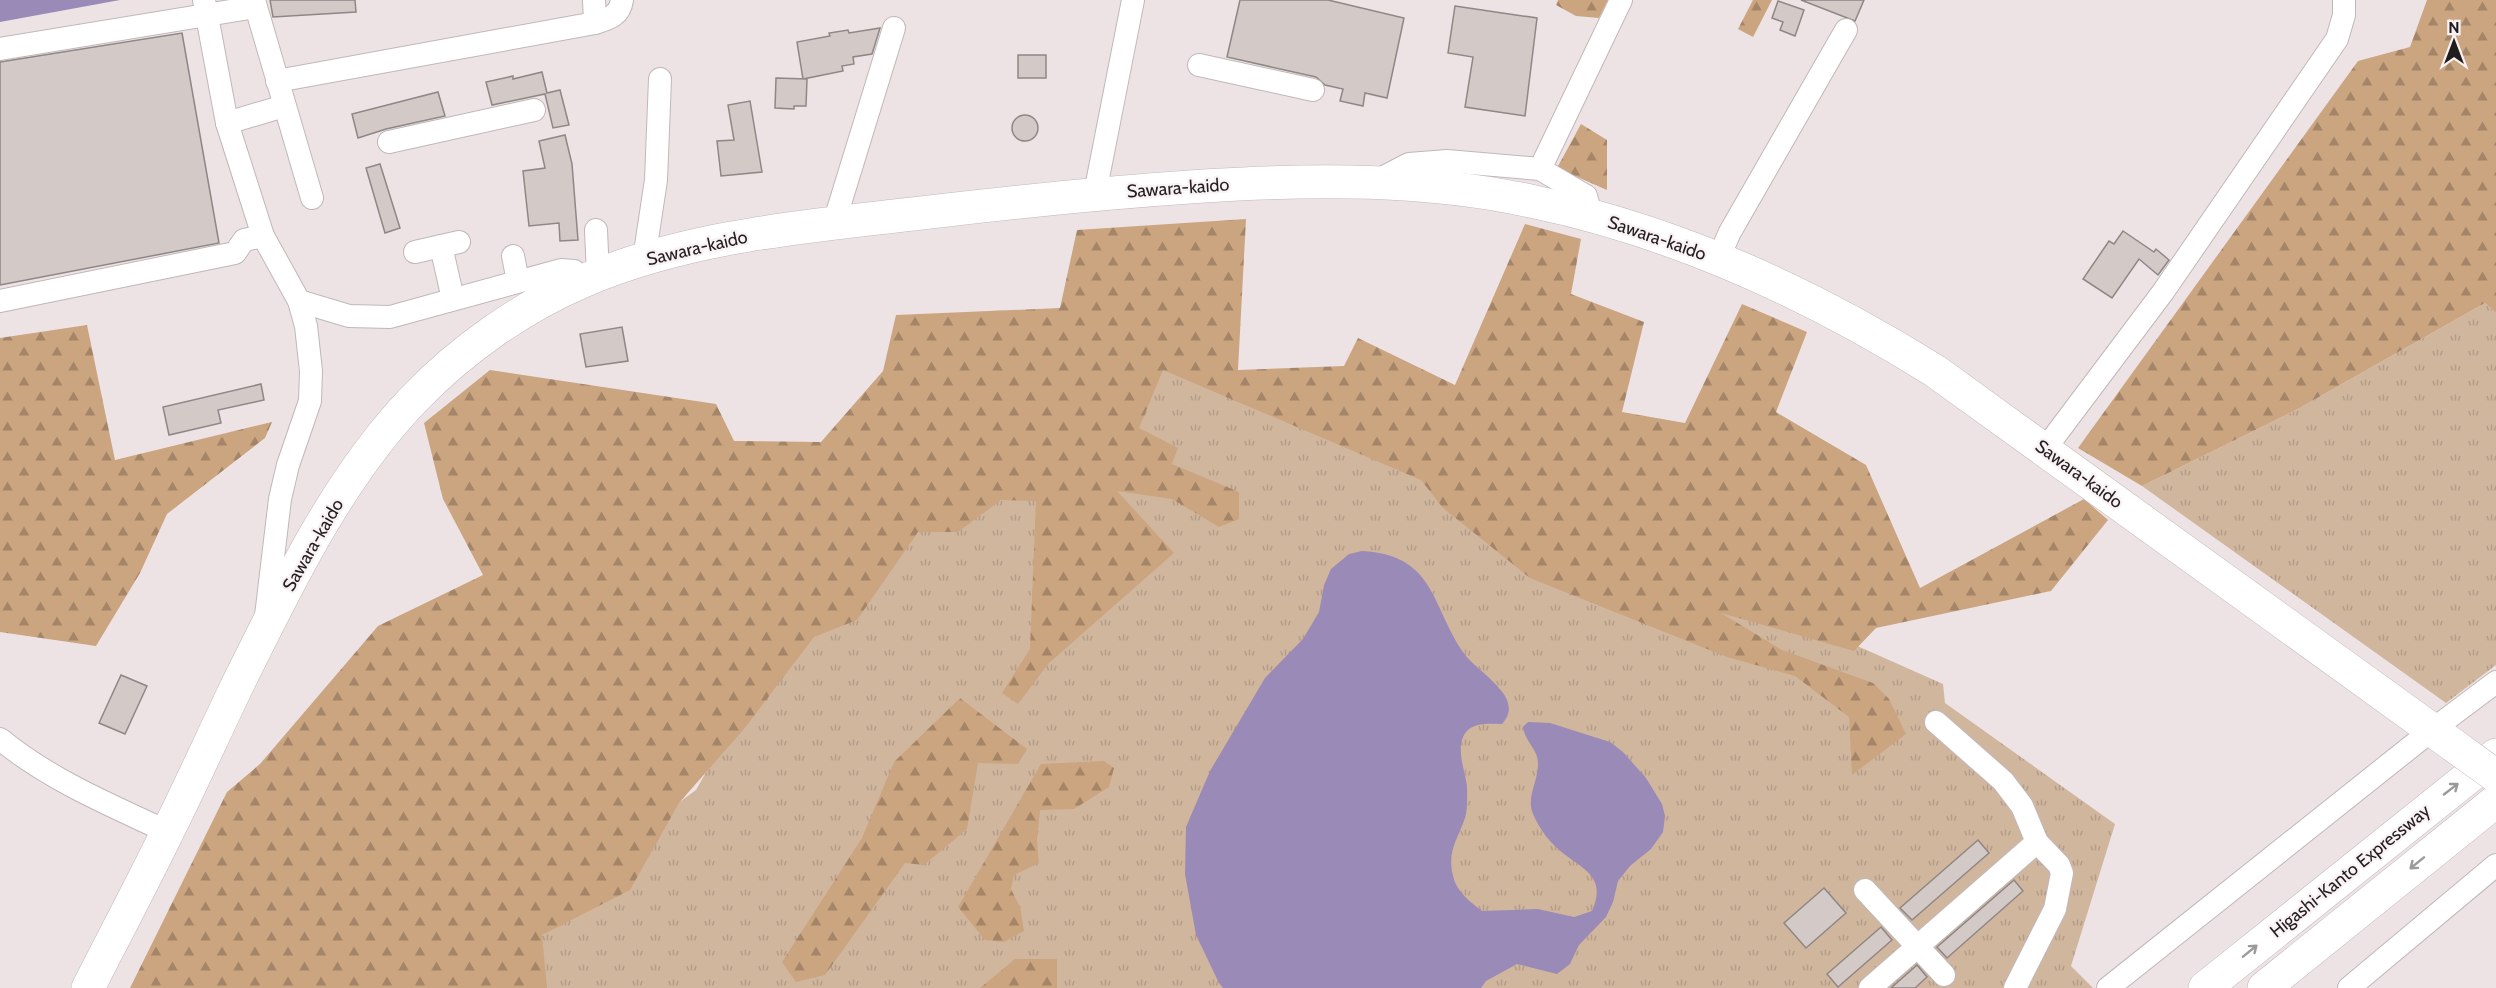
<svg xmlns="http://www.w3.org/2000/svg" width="2496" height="988" font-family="Cabin,sans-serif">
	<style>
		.grass { fill: url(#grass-tufts) }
		.forest { fill: url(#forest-firs) }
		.water { fill: #9a8ab7 }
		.building { fill: #d3c9c7; stroke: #8f8785; stroke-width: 1.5 }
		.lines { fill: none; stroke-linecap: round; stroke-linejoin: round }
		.minor-casing { stroke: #c1b7b9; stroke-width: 24 }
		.highway-casing { stroke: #c1b7b9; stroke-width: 34 }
		.minor { stroke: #fff; stroke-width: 22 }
		.highway { stroke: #fff; stroke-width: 33 }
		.highway-bridge-casing { stroke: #c1b7b9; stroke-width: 34; stroke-linecap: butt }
		.highway-bridge { stroke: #fff; stroke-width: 33 }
		.oneway { stroke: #9b999a }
		.labels { text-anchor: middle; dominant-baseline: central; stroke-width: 4.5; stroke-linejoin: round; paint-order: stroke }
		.street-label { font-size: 18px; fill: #201d1e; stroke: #faf1f3 }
	</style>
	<defs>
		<pattern id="grass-tufts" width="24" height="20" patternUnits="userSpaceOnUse" patternTransform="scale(1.5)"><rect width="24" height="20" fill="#d1b69e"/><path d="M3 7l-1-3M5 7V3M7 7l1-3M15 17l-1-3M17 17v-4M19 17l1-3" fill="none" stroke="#b39c88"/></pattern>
		<pattern id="forest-firs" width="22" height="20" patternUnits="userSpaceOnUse" patternTransform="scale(1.5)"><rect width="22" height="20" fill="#cba480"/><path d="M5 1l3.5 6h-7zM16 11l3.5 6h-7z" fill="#a48568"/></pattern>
	</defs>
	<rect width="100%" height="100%" fill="#ede3e5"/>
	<!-- grass -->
	<g class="grass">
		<polygon points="2485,303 2496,313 2496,665 2446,703 2142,486 2296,410"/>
		<polygon points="1158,336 1943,684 1945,703 2115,824 2071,966 2093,988 506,988 528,929 598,862 696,790 773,653 886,538"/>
	</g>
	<!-- forest -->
	<g class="forest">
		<polygon points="1558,0 1608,0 1599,18 1576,16 1556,5"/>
		<polygon points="1753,0 1772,0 1753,37 1738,29"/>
		<polygon points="2427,0 2496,0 2496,313 2485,303 2296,410 2142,486 2078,448 2358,61 2410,47"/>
		<polygon points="1581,124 1607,140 1607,190 1557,168"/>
		<polygon points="1246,219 1238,370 1344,366 1358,338 1455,385 1525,224 1581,239 1571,294 1644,322 1622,412 1685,423 1742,304 1807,332 1776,412 1866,465 1920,588 2084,499 2108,520 2051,591 1876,628 1854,651 1721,613 1782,650 1873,683 1889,699 1906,734 1852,775 1849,717 1795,676 1727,657 1530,578 1443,508 1421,480 1163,370 1139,428 1178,448 1172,464 1239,492 1239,519 1219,527 1172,499 1117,491 1174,553 1048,664 1018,704 1002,693 1030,649 1036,501 1001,500 958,532 918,532 857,620 814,637 744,729 679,803 630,890 542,935 547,988 130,988 227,792 260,764 378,626 483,575 443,499 424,423 490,370 716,404 734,441 821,442 883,371 896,315 1060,308 1077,230"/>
		<polygon points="87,325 115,460 272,422 265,438 167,514 140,573 96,646 0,632 0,338"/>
		<polygon points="960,698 1027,749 1018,764 978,763 967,829 924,865 905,863 825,975 796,982 782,962 862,838 894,762"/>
		<polygon points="1104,761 1114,768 1109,787 1074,809 1040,810 1037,840 1039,863 1014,875 1011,889 1020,907 1024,931 1004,942 985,940 958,907 1041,764"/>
		<polygon points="1015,959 1057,959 1057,988 980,988"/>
	</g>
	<!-- water -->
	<g class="water">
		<polygon points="0,0 120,0 0,22"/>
		<path d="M 1362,551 C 1435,555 1431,605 1463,652 C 1477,673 1527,697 1502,724 C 1490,724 1476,722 1467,731 C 1454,745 1465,770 1467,786 C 1467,795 1468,809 1465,818 C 1457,841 1447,851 1453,876 C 1456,891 1470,902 1482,911 L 1538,909 L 1574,917 L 1592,911 C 1606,879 1587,871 1564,854 C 1550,843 1540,830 1533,814 C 1526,798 1538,781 1538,765 C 1539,750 1525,742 1523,727 L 1528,722 L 1550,723 L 1610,742 L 1623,752 L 1646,778 L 1662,804 L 1665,816 L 1663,832 L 1651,849 L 1630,866 L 1618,881 L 1613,902 L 1606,917 L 1579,945 L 1570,964 L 1557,974 L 1517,964 L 1486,981 L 1481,988 L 1223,988 L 1219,983 L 1196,935 L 1185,874 L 1186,827 L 1210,771 L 1265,678 L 1303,639 L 1319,612 L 1324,585 L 1331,569 L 1349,554 Z"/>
	</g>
	<!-- building -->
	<g class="building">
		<polygon points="270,0 355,0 356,12 273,17"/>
		<polygon points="1240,0 1328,0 1404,18 1387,98 1365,93 1363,106 1340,101 1343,89 1325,85 1316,77 1227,57"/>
		<polygon points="1801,0 1864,0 1855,21"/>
		<polygon points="1778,1 1804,10 1795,36 1780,30 1783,22 1772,18"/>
		<polygon points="1455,6 1537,18 1525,116 1465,107 1473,57 1448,53"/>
		<polygon points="880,28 872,54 853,57 854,64 842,66 843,71 803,79 797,42 830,36 829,33 848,30 849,33"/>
		<polygon points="182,33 219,243 0,285 0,62"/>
		<rect x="1018" y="55" width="28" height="23"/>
		<polygon points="542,72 547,93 560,90 569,125 553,128 545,94 492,105 486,82 513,76 513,79"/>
		<polygon points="776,78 807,79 806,106 794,106 794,109 775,108"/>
		<polygon points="438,92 445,116 386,129 358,138 352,114"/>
		<polygon points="750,101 762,172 721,176 717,141 734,140 728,105"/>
		<circle cx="1025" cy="128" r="13"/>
		<polygon points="565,135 572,164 578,240 560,241 559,223 529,226 523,171 545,168 539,141"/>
		<polygon points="380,164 400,228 385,233 366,168"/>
		<polygon points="2123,231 2154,252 2156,249 2169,260 2158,275 2139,259 2112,298 2083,279 2109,241 2114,244"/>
		<polygon points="622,327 628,361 586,367 580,334"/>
		<polygon points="261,384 264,400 218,410 221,423 169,435 163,407"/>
		<polygon points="121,675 147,686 125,734 99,723"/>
		<polygon points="1978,840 1989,853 1912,920 1900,908"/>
		<polygon points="2014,880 2023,891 1947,958 1937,947"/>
		<polygon points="1824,888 1846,913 1806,948 1784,923"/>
		<polygon points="1881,927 1892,940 1838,987 1827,974"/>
		<polygon points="1917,965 1927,977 1915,988 1891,988"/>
	</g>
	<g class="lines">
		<!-- minor casing -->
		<g class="minor-casing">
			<g id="minor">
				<polyline points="204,0 227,123 263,236 299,301 306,326 311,371 310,401 288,465 280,499 266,616"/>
				<polyline points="254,0 312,198"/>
				<path d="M 595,23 C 608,19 620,16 622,0"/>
				<polyline points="0,49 255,7"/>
				<polyline points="1199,65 1313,90"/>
				<polyline points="277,81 595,23 594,0"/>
				<polyline points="227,123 284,106"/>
				<polyline points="389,142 534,110"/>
				<polyline points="1540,169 1621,0"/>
				<polyline points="1374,182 1409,164 1447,161 1540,169 1586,196 1591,215"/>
				<polyline points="1095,193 1133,0"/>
				<polyline points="834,223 894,28"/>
				<polyline points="596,230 598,275"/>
				<polyline points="441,246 453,299"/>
				<polyline points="415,252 459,242"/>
				<polyline points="513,256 518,281"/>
				<polyline points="644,259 656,180 660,79"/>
				<polyline points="1718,259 1730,232 1846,30"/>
				<polyline points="0,301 235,253 244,240 263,236"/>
				<polyline points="299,301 349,316 390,317 561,270 574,271 580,282"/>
				<polyline points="2045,449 2163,292 2337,39 2344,15 2344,0"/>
				<polyline points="1936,722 2003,781 2022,806 2037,842 2059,865 2062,873 2055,909 2015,988"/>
				<path d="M 0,739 C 50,780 110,805 168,832"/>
				<polyline points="1865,890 1944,975"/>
				<polyline points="1870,988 2037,842"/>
				<polyline points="2108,988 2432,730 2496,682"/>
				<polyline points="2349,988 2496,865"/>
			</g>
		</g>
		<!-- highway casing -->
		<g class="highway-casing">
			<g id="highway">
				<path d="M 88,988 C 114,937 141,886 166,835 C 190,787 212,738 235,690 C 284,591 337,478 415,398 C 461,350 522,307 583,281 C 693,234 813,226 930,212 C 1022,201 1113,192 1204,186 C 1315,179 1426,178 1535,202 C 1677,232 1812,294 1935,371 L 2453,745"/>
				<polyline points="2205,988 2496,755"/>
				<polyline points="2264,988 2496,801"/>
			</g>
		</g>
		<!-- minor -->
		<use href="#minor" class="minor"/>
		<!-- highway -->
		<use href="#highway" class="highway"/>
		<!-- highway-bridge casing -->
		<g class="highway-bridge-casing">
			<polyline id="highway-bridge" points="2453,745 2496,776"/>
		</g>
		<!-- highway-bridge -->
		<use href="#highway-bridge" class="highway-bridge"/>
	</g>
	<!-- one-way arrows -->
	<defs><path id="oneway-shaft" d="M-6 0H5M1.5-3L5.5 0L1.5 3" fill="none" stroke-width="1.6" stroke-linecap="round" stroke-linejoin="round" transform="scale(1.5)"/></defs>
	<g class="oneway">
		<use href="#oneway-shaft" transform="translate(2451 789) rotate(-38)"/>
		<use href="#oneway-shaft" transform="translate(2417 863) rotate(141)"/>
		<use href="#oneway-shaft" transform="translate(2250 951) rotate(-39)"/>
	</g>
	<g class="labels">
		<!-- street labels -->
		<g class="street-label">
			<text transform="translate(1178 188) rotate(-4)">Sawara-kaido</text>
			<text transform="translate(1657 238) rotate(19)">Sawara-kaido</text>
			<text transform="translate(697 248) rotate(-13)">Sawara-kaido</text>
			<text transform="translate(2079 474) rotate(36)">Sawara-kaido</text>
			<text transform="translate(313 545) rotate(-60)">Sawara-kaido</text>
			<text transform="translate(2350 871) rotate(-39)">Higashi-Kanto Expressway</text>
		</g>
	</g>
	<!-- north arrow -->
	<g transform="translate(2454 42)" stroke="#faf1f3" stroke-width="4.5" paint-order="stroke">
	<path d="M0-4.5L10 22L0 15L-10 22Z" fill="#201d1e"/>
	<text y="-9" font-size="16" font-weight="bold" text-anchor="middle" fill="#201d1e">N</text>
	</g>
</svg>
